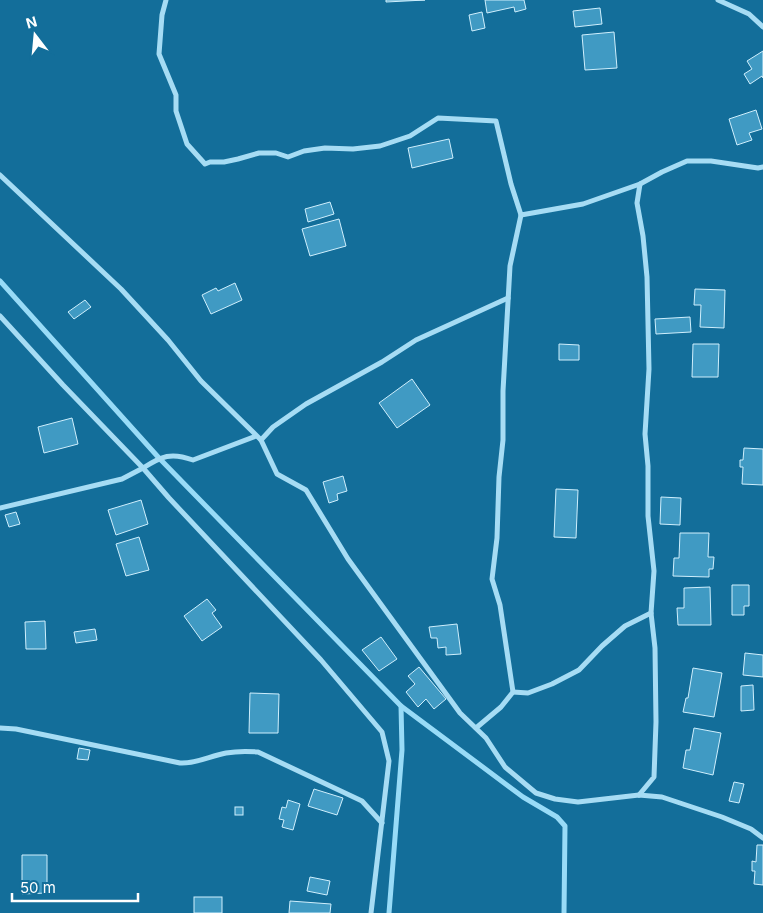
<svg xmlns="http://www.w3.org/2000/svg" width="763" height="913" font-family="Inter,sans-serif">
	<style>
		.lines { fill: none; stroke-linecap: round; stroke-linejoin: round }
		.stream { stroke: #98dbf7; stroke-width: 5 }
		.building { fill: #409ac3; stroke: #cfeffd }
		.minor { stroke: #a6dcf4; stroke-width: 5 }
	</style>
	<rect width="100%" height="100%" fill="#136e9a"/>
	<g class="lines">
		<!-- stream -->
		<g class="stream">
			<polyline points="0,281 159,458 401,706 402,750 389,913"/>
			<polyline points="401,706 523,797 557,817 565,826 564,913"/>
		</g>
	</g>
	<!-- building -->
	<g class="building">
		<polygon points="386,0 425,0 386,2"/>
		<polygon points="485,0 524,0 526,9 515,12 514,7 487,13"/>
		<polygon points="600,8 602,24 575,27 573,11"/>
		<polygon points="482,12 485,28 472,31 469,15"/>
		<polygon points="614,32 617,68 585,70 582,35"/>
		<polygon points="763,51 763,78 762,76 750,84 744,74 752,69 747,61"/>
		<polygon points="756,110 762,129 749,133 752,140 737,145 729,119"/>
		<polygon points="449,139 453,158 412,168 408,148"/>
		<polygon points="330,202 334,214 308,222 305,209"/>
		<polygon points="339,219 346,246 310,256 302,229"/>
		<polygon points="235,283 242,300 211,314 202,295 216,288 218,291"/>
		<polygon points="695,289 725,290 724,328 700,327 701,305 694,305"/>
		<polygon points="85,300 91,307 74,319 68,312"/>
		<polygon points="690,317 691,332 656,334 655,319"/>
		<polygon points="559,344 579,345 579,360 559,360"/>
		<polygon points="693,344 719,344 718,377 692,377"/>
		<polygon points="412,379 430,405 397,428 379,403"/>
		<polygon points="72,418 78,444 44,453 38,427"/>
		<polygon points="744,448 763,449 763,485 742,484 743,467 740,467 740,460 743,460"/>
		<polygon points="343,476 347,491 337,494 338,500 329,503 323,482"/>
		<polygon points="556,489 578,490 576,538 554,537"/>
		<polygon points="661,497 681,498 680,525 660,524"/>
		<polygon points="141,500 148,524 116,535 108,510"/>
		<polygon points="16,512 20,524 9,527 5,515"/>
		<polygon points="680,533 709,533 708,557 714,557 713,569 709,569 709,577 673,576 674,558 679,558"/>
		<polygon points="139,537 149,570 126,576 116,544"/>
		<polygon points="732,585 749,585 749,606 744,606 744,615 732,615"/>
		<polygon points="710,587 711,625 678,625 677,608 684,608 684,588"/>
		<polygon points="207,599 216,610 212,613 222,627 202,641 184,616"/>
		<polygon points="45,621 46,649 26,649 25,622"/>
		<polygon points="457,624 461,654 446,655 446,647 438,648 437,638 431,638 429,627"/>
		<polygon points="95,629 97,640 76,643 74,632"/>
		<polygon points="381,637 397,659 379,671 362,650"/>
		<polygon points="745,653 763,655 763,677 743,675"/>
		<polygon points="419,667 446,699 434,709 426,699 418,707 406,692 415,684 408,676"/>
		<polygon points="693,668 722,673 714,717 683,712 686,698 688,698"/>
		<polygon points="753,685 754,710 741,711 741,686"/>
		<polygon points="250,693 279,694 278,733 249,733"/>
		<polygon points="694,728 721,733 713,775 683,768 686,750 690,750"/>
		<polygon points="79,748 90,750 88,760 77,759"/>
		<polygon points="734,782 744,784 739,803 729,801"/>
		<polygon points="314,789 343,798 337,815 308,806"/>
		<polygon points="288,800 300,804 293,830 282,827 284,820 279,819 282,807 286,808"/>
		<rect x="235" y="807" width="8" height="8"/>
		<polygon points="757,845 763,845 763,885 754,884 755,871 752,871 752,861 756,862"/>
		<polygon points="22,855 47,855 47,893 22,894"/>
		<polygon points="310,877 330,881 327,895 307,891"/>
		<rect x="194" y="897" width="28" height="16"/>
		<polygon points="290,901 331,904 330,913 289,913"/>
	</g>
	<g class="lines">
		<!-- minor -->
		<g class="minor">
			<polyline points="166,0 162,15 159,54 176,95 176,111 187,144 205,164 210,162 224,162 238,159 259,153 276,153 288,157 304,151 325,148 353,149 380,146 410,136 438,118 496,121 511,184 521,215 583,204 640,184 662,172 687,161 711,161 758,168 763,167"/>
			<polyline points="718,0 749,14 763,27"/>
			<polyline points="0,175 121,289 168,340 201,381 261,440 277,474 306,490 348,559 460,713 486,738 505,767 536,793 555,799 578,802 639,795 662,797 722,817 751,829 763,838"/>
			<path d="M 0,316 L 63,385 L 143,468 C 162,456 171,452 193,460 L 256,436"/>
			<polyline points="261,440 273,427 306,404 382,362 416,340 508,298"/>
			<polyline points="0,508 122,479 143,468 169,498 321,660 382,732 389,761 371,913"/>
			<polyline points="513,692 528,693 552,684 579,670 602,646 625,626 651,613"/>
			<path d="M 0,728 L 16,729 L 180,763 C 196,764 210,756 226,753 C 237,751 247,751 258,752 L 362,801 L 382,823"/>
			<polyline points="476,728 501,707 513,692 500,605 492,579 497,538 499,477 503,440 503,391 510,266 521,215"/>
			<polyline points="639,795 654,777 656,722 655,648 651,613 654,571 648,516 648,466 645,434 649,369 647,277 643,236 637,203 640,184"/>
		</g>
	</g>
	<!-- north arrow -->
	<g transform="translate(35 35) rotate(344)" stroke="#136e9a" stroke-width="4" paint-order="stroke">
	<path d="M0-4L9 19L0 12L-9 19Z" fill="#ffffff"/>
	<text y="-8" font-size="14" font-weight="bold" text-anchor="middle" fill="#ffffff">N</text>
	</g>
	<!-- scale -->
	<path d="M12 893v8h126v-8" fill="none" stroke="#ffffff" stroke-width="2.5"/>
	<text x="20" y="893" font-size="15" fill="#ffffff" stroke="#136e9a" stroke-width="4" paint-order="stroke">50 m</text>
</svg>
